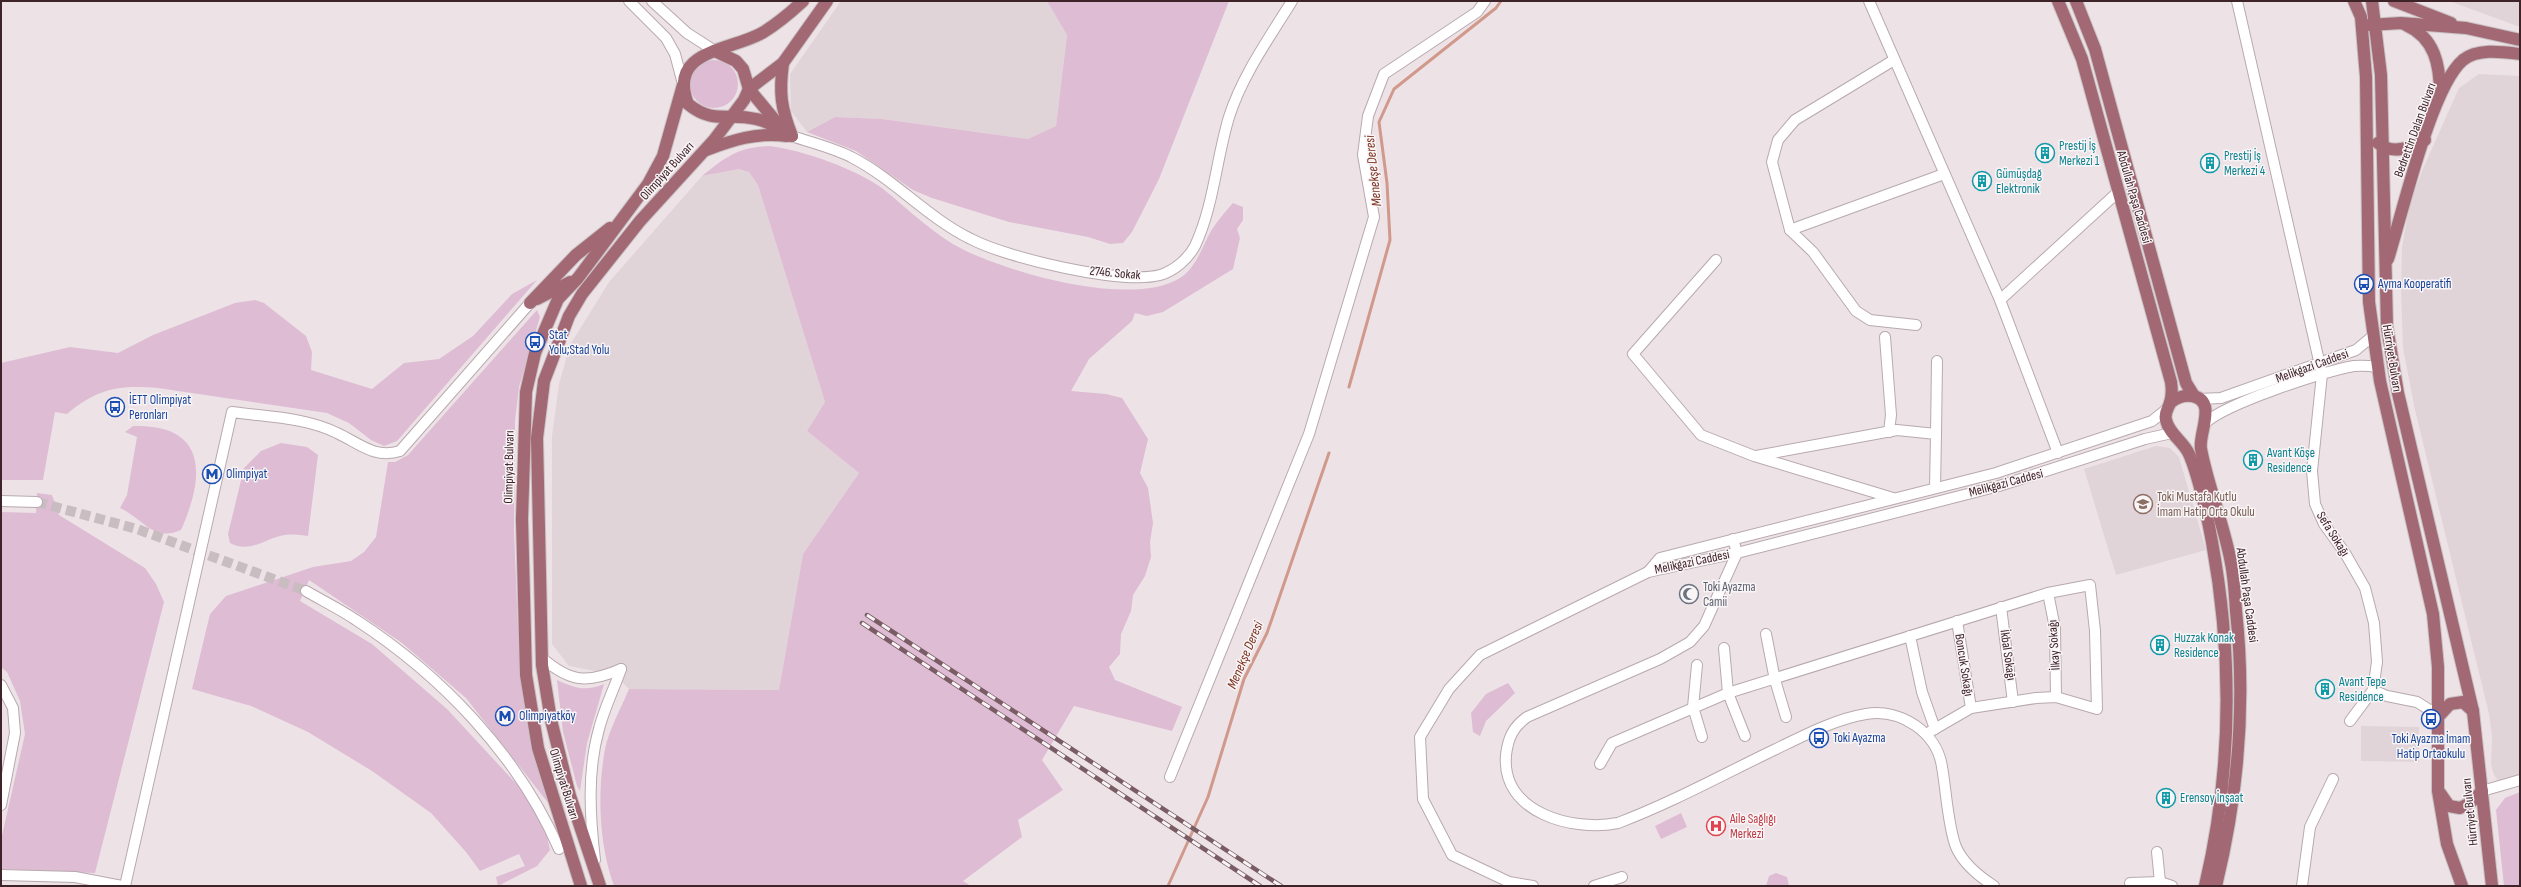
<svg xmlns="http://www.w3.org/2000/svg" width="2521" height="887" font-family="'Sofia Sans Condensed',sans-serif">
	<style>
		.built { fill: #e1d4d9 }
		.green { fill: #debcd3 }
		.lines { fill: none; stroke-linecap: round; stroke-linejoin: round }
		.stream { stroke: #d1998b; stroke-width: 3 }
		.minor-tunnel { stroke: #cabdc1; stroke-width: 10; stroke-dasharray: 10 5; stroke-linecap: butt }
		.minor-casing { stroke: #b8a9ae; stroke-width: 12 }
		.major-casing { stroke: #c9c1c3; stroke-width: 14 }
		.minor { stroke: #fff; stroke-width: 10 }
		.major { stroke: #a26874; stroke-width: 12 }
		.rail-casing { stroke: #7a5d64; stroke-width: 4.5 }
		.rail { stroke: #f9f4f6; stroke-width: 3; stroke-dasharray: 9; stroke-linecap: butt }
		.labels { text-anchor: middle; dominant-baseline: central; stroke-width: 3; stroke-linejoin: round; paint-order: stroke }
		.street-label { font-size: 13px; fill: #3e2329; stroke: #f9f4f6 }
		.culture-label { font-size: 13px; fill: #0d838f; stroke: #f9f4f6; text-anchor: start }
		.transit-label { font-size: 13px; fill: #164399; stroke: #f9f4f6; text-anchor: start }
		.education-label { font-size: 13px; fill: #785e54; stroke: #f9f4f6; text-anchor: start }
		.worship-label { font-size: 13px; fill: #5b616d; stroke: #f9f4f6; text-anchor: start }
		.health-label { font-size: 13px; fill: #be3a42; stroke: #f9f4f6; text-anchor: start }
		.water-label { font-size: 14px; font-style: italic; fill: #7a301c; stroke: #f9f4f6 }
	</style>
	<rect width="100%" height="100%" fill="#ede3e7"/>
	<!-- built -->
	<g class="built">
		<polygon points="841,1 1047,1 1067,35 1056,126 1028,139 882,119 835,117 807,132 791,111 790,74"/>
		<polygon points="2449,1 2520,1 2520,27"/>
		<polygon points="2479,74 2520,76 2520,782 2500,783 2494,775 2491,765 2492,736 2489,714 2415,410 2403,348 2401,289 2402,247 2410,203 2422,171 2459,88"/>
		<polygon points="739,169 749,172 758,185 825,402 807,431 859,473 803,554 779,690 629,689 619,679 600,672 569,666 552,644 552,436 559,384 570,345 609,282 702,176"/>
		<polygon points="2156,446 2170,448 2179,457 2206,550 2116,575 2084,469"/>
		<polygon points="2361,726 2419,727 2419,762 2361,761"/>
	</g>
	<!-- green -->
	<g class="green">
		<polygon points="1047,1 1229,1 1159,179 1132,232 1123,243 1110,244 1088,237 1009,222 932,198 913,190 856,151 807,132 835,117 882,119 1028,139 1056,126 1067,35"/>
		<circle cx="714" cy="84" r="24"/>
		<path d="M 770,146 C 802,150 856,169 882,188 C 908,209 934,235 964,250 C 1011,273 1133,308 1180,278 C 1196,268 1202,247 1211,231 C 1217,221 1225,212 1233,203 L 1243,207 L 1243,220 L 1237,229 L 1240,238 L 1233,269 L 1163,312 L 1147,316 L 1135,313 L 1132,321 L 1089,359 L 1071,391 L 1106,394 L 1122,398 L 1148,439 L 1140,473 L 1148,488 L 1153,523 L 1150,542 L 1151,557 L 1145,576 L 1133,595 L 1131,611 L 1121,634 L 1120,654 L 1109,667 L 1115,680 L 1182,707 L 1172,731 L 1074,706 L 1042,760 L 1063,790 L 1018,820 L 1022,837 L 963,881 L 971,886 L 614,886 C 599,845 597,793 605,749 C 609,730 621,708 629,689 L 779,690 L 803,554 L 859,473 L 807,431 L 825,402 L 758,185 L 749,172 L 739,169 L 702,176 C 726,157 738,147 770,146 Z"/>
		<path d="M 537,280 L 397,441 L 384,446 L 371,440 L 349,423 L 327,413 L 158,388 C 119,385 98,388 67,414 L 55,412 L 43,480 L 1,480 L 1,363 L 70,347 L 118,353 L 153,335 L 235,303 L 255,300 L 264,303 L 306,336 L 312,352 L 311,370 L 372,389 L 404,363 L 439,359 L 473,336 L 512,294 Z"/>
		<polygon points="537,310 540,317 519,387 515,421 514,532 519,653 530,734 549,804 466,698 402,643 309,580 300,601 372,644 447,709 523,791 546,832 550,850 537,866 498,886 496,877 525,866 519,854 480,871 466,852 431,813 372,771 308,732 251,706 192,689 210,614 226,596 313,567 351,561 364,552 376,537 388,462 395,462 408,455"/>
		<path d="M 133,426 C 208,424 205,476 181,530 C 153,542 145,520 120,508 L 127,495 L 137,437 L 125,432 Z"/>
		<path d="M 281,443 L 307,447 L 318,455 L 308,536 C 301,535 292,534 285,535 C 265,538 251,554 230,543 L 228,534 L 244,468 L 261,451 Z"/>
		<polygon points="37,493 52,495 59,515 145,568 156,584 164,602 95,873 1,869 1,840 25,734 20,701 7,672 1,667 1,512 36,513"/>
		<path d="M 557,680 C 575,688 585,692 604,684 L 587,743 L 580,791 L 577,786 L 563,732 Z"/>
		<polygon points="1508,683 1515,693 1486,721 1480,736 1473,732 1471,713 1486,694"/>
		<polygon points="2520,792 2520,886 2504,886 2496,810 2505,798"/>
		<polygon points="1681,813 1687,827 1661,839 1655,826"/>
		<polygon points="1776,873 1787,877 1789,886 1766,886 1769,876"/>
	</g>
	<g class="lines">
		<!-- stream -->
		<g class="stream">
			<polyline points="1349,387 1390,240 1387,183 1379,122 1394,89 1496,8 1501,1"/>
			<polyline points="1168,886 1208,797 1244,679 1267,633 1329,453"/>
		</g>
		<!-- minor-tunnel -->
		<polyline class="minor-tunnel" points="37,502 137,529 306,591"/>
		<!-- minor casing -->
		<g class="minor-casing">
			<g id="minor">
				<polyline points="629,1 666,38 675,54 683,84"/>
				<polyline points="652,1 687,33 715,51"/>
				<polyline points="1869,1 2000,300 2058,453"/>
				<polyline points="2237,1 2322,374 2312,471 2315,504 2324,524 2345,553 2365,588 2374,623 2377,662 2373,690 2350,721"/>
				<polyline points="1894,60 1795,120 1778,140 1772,162 1790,230 1813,252 1856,311 1870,320 1916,325"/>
				<path d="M 792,136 C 812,143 834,148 853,158 C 895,180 928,218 971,239 C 1007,258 1122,285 1160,275 C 1174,271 1188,259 1195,246 C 1214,205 1216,160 1229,117 C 1242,76 1269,38 1292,1"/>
				<polyline points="1790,230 1944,174"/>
				<polyline points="1716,260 1633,354 1701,435 1754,456 1893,498"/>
				<polyline points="2000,300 2118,192"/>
				<polyline points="1885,337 1891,415 1889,432"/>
				<polyline points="2199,399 2221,398 2356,350 2374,335"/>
				<path d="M 2205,423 C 2227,403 2322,372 2354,366 C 2362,365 2371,366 2379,367"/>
				<polyline points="1936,434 1937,361"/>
				<polyline points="1756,456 1897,430 1936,434 1935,488"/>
				<polyline points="1,501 37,502"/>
				<path d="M 1733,539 L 1737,553 L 1704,626 L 1690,642 L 1660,659 L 1527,717 C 1513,727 1508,738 1506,755 C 1501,813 1573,832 1618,823 C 1671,803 1722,775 1774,750 C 1803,736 1835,719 1866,714 C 1900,708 1937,732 1942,767 C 1946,789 1948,827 1956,847 C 1963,863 1980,877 1994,886"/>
				<polyline points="1648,572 1660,558 1996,473 2152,421 2167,409"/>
				<path d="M 306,591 C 323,601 340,609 356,620 C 441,675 518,755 559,849"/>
				<polyline points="2048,593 2055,628 2056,697"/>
				<polyline points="2001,607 2013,702"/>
				<polyline points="1957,621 1971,708"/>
				<polyline points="1766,634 1775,680 1786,717"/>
				<polyline points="1910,636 1922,692 1935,729"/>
				<polyline points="1724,648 1728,693 1745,736"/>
				<path d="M 542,658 C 570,682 587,684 621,669"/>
				<polyline points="1697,665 1693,707 1702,737"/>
				<polyline points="1,685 13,708 15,733 1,805"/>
				<polyline points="2373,690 2387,696 2417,702 2439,716"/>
				<polyline points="1600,764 1612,743 1728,693 2048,593 2090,585 2095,631 2097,709 2056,697 2036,698 1971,708 1926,734"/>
				<polyline points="1170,777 1309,434 1374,217 1363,155 1368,116 1384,74 1477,12 1485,1"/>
				<polyline points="2482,791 2520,780"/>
				<polyline points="2157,852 2160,882"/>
				<path d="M 595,860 C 590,817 587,771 599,729 C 604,709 614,689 621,669"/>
				<polyline points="1,875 75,877 122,886"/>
				<polyline points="2130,883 2160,882 2172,886"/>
				<path d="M 125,886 L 232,412 C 267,417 305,417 337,433 C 359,443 374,459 400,451 L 530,303"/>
				<polyline points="1533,886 1509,882 1452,855 1423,799 1420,737 1449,689 1480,655 1648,572 1737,553 1999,486 2145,439 2172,433"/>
				<polyline points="1594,886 1622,877"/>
				<polyline points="2302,886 2310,827 2333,779"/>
			</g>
		</g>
		<!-- major casing -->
		<g class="major-casing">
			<g id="major">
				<path d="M 2058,1 L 2082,59 L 2171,382 C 2172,388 2172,396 2170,403 C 2168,409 2164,413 2166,420 C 2169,434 2183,441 2189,454 C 2198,474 2208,519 2212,542 C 2233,657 2232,772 2205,886"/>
				<polyline points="2076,1 2095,49 2186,383 2194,396"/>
				<polyline points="2354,1 2361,17 2366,77 2369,302 2380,381 2433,614 2438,667 2438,791 2447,844 2462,886"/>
				<polyline points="2372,1 2381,75 2387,327 2398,393 2473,711 2492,886"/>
				<polyline points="2394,1 2451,23"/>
				<polyline points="2369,25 2401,23 2466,28 2520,40"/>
				<path d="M 2406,25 C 2435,38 2440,65 2440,94"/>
				<polyline points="715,51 736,61 743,69 749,89 778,124"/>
				<path d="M 783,63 C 779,93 781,108 792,136"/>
				<polyline points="749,89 783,63 827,1"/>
				<path d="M 792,136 C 780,130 769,121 756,119 C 727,112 714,125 688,104 C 667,50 730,51 762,33 C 777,24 790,13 803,1"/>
				<path d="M 2378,143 C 2392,155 2410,148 2425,140"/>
				<path d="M 706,150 C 733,140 757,132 787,136"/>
				<path d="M 2388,259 C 2402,215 2431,87 2463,60 C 2478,48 2503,52 2520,54"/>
				<polyline points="537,299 570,282"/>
				<polyline points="530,303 576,255 610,228"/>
				<path d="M 2170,403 C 2177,397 2183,395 2192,396 C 2218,400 2198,434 2201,449 C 2208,487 2224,524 2231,563 C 2234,578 2235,595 2236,611 C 2246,703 2238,796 2216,886"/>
				<polyline points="2439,716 2450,704 2463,702 2473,711"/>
				<polyline points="2440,793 2449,806 2460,808 2470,803 2482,791"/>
				<polyline points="581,886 538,748 526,675 522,519 526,392 535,353 558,299 578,278 648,184 663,156 683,85"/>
				<polyline points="600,886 570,796 551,720 542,665 537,438 544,381 569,316 582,294 640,221 714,140 744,100 749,89"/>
			</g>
		</g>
		<!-- minor -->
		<use href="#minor" class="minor"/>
		<!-- major -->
		<use href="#major" class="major"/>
		<!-- rail casing -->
		<g class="rail-casing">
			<g id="rail">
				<polyline points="867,615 1281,886"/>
				<polyline points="862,623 1260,886"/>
			</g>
		</g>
		<!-- rail -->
		<use href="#rail" class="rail"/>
	</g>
	<!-- icons -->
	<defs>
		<g id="building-ring" transform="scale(1)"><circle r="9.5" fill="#f9f4f6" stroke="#0f9aa8" stroke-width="1.5"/><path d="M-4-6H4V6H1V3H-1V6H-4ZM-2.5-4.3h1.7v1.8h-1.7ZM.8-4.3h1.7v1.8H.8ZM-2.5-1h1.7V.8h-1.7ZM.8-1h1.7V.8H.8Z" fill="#0f9aa8"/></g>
		<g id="bus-ring" transform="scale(1)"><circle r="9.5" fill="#f9f4f6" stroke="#1a4fb4" stroke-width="1.5"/><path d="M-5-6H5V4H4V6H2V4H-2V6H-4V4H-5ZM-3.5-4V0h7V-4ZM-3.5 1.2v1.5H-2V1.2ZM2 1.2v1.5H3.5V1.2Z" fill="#1a4fb4"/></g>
		<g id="metro-ring" transform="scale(1)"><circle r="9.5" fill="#f9f4f6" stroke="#1a4fb4" stroke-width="1.5"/><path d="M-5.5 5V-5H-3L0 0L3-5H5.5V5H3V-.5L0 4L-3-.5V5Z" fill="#1a4fb4"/></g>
		<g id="school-ring" transform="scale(1)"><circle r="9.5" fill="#f9f4f6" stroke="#8d6e63" stroke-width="1.5"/><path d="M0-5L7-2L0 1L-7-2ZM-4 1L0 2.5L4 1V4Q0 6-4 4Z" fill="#8d6e63"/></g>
		<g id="mosque-ring" transform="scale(1)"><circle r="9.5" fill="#f9f4f6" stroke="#6b7280" stroke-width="1.5"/><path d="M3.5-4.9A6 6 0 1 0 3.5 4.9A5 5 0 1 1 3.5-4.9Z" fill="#6b7280"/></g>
		<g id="hospital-ring" transform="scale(1)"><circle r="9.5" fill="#f9f4f6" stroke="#e0444e" stroke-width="1.5"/><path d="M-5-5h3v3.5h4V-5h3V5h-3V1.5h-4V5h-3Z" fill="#e0444e"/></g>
	</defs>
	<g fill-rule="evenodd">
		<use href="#building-ring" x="2045" y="153"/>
		<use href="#building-ring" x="2210" y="163"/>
		<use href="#building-ring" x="1982" y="181"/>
		<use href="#bus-ring" x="2364" y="284"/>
		<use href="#bus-ring" x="535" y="342"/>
		<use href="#bus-ring" x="115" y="407"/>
		<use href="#building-ring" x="2253" y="460"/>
		<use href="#metro-ring" x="212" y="474"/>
		<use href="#school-ring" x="2143" y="504"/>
		<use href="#mosque-ring" x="1689" y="594"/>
		<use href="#building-ring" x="2160" y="645"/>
		<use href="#building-ring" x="2325" y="689"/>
		<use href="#metro-ring" x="505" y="716"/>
		<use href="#bus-ring" x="2431" y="719"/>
		<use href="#bus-ring" x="1819" y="738"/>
		<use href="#building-ring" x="2166" y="798"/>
		<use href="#hospital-ring" x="1716" y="826"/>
	</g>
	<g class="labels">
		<!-- street labels -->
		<g class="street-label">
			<text transform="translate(2415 130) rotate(-70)">Bedrettin Dalan Bulvarı</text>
			<text transform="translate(667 171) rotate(-48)">Olimpiyat Bulvarı</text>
			<text transform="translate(2134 197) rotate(74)">Abdullah Paşa Caddesi</text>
			<text transform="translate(1115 273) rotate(5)">2746. Sokak</text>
			<text transform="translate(2392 358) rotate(81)">Hürriyet Bulvarı</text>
			<text transform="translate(2312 366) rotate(-20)">Melikgazi Caddesi</text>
			<text transform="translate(509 467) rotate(-89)">Olimpiyat Bulvarı</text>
			<text transform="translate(2006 483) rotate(-15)">Melikgazi Caddesi</text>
			<text transform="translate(2333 534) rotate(58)">Sefa Sokağı</text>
			<text transform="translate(1692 562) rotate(-12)">Melikgazi Caddesi</text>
			<text transform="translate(2247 595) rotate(82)">Abdullah Paşa Caddesi</text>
			<text transform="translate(2054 645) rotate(-94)">İlkay Sokağı</text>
			<text transform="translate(2008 655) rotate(82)">İkbal Sokağı</text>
			<text transform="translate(1964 665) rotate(81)">Boncuk Sokağı</text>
			<text transform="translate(564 784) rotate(73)">Olimpiyat Bulvarı</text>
			<text transform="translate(2470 812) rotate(-96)">Hürriyet Bulvarı</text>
		</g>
		<!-- culture labels -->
		<g class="culture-label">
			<text x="2059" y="146">Prestij İş<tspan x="2059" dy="15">Merkezi 1</tspan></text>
			<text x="2224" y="156">Prestij İş<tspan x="2224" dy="15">Merkezi 4</tspan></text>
			<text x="1996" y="174">Gümüşdağ<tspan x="1996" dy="15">Elektronik</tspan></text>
			<text x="2267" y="453">Avant Köşe<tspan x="2267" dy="15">Residence</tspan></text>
			<text x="2174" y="638">Huzzak Konak<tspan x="2174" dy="15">Residence</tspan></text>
			<text x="2339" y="682">Avant Tepe<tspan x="2339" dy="15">Residence</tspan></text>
			<text x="2180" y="798">Erensoy İnşaat</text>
		</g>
		<!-- transit labels -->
		<g class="transit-label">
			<text x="2378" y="284">Ayma Kooperatifi</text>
			<text x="549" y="335">Stat<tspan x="549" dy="15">Yolu;Stad Yolu</tspan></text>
			<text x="129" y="400">İETT Olimpiyat<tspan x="129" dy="15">Peronları</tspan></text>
			<text x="226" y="474">Olimpiyat</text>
			<text x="519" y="716">Olimpiyatköy</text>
			<text x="1833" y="738">Toki Ayazma</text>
			<text x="2431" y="739" text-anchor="middle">Toki Ayazma İmam<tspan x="2431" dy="15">Hatip Ortaokulu</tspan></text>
		</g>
		<!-- education labels -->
		<g class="education-label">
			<text x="2157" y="497">Toki Mustafa Kutlu<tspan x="2157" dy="15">İmam Hatip Orta Okulu</tspan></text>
		</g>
		<!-- worship labels -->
		<g class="worship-label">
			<text x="1703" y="587">Toki Ayazma<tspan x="1703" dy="15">Camii</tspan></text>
		</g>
		<!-- health labels -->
		<g class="health-label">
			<text x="1730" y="819">Aile Sağlığı<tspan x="1730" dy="15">Merkezi</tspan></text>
		</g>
		<!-- water labels -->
		<g class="water-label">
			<text transform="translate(1373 171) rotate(-96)">Menekşe Deresi</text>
			<text transform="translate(1245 655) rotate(-67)">Menekşe Deresi</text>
		</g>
	</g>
	<!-- border -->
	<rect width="2521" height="887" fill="none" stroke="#3e2329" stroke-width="4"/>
</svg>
